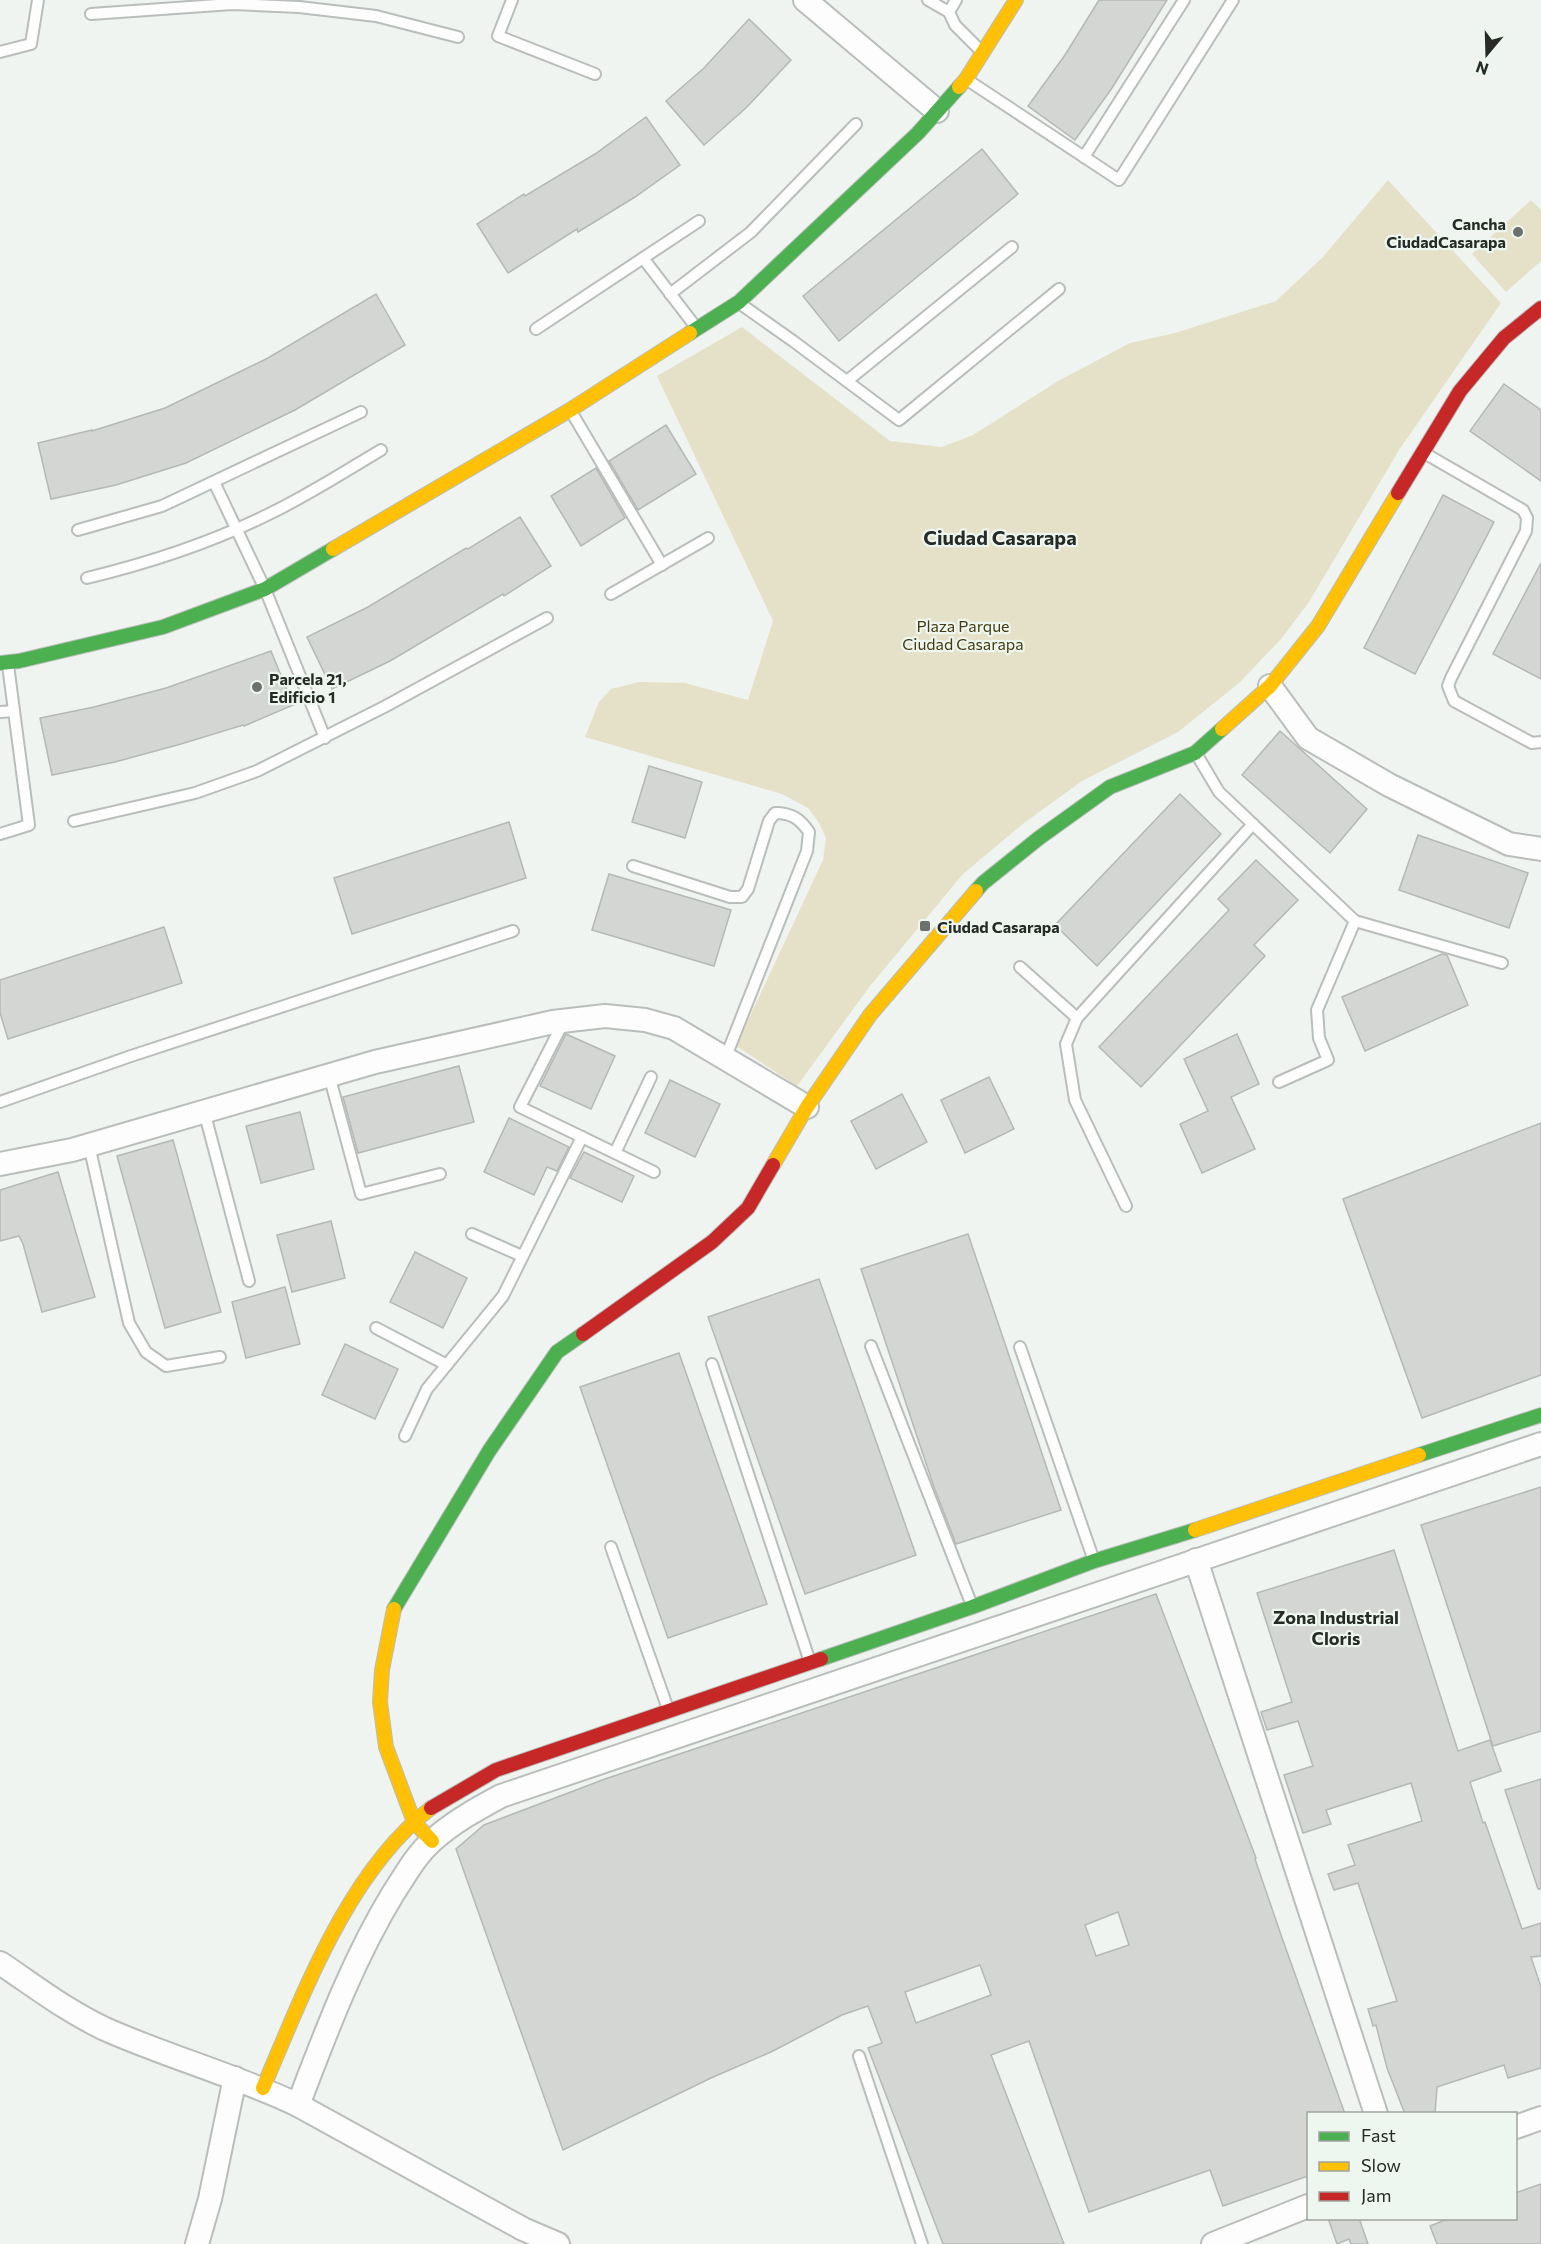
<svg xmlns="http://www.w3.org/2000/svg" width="1541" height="2244" font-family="Commissioner,sans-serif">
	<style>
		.green { fill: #e5e1c8 }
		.building { fill: #d4d6d3; stroke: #b5b8b5; stroke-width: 1.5; fill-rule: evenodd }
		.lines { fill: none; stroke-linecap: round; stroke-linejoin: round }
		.lane-casing { stroke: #babebb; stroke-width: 14 }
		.street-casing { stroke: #babebb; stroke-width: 26 }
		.fast-casing { stroke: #babebb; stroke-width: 16 }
		.slow-casing { stroke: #babebb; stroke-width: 16 }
		.jam-casing { stroke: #babebb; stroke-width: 16 }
		.lane { stroke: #fdfdfd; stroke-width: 10 }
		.street { stroke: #fdfdfd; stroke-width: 22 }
		.fast { stroke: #4caf50; stroke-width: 14 }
		.slow { stroke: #ffc107; stroke-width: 14 }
		.jam { stroke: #c62828; stroke-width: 14 }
		.poi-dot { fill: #6d716d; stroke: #edf6ef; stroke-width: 2 }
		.labels { text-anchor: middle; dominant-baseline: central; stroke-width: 4.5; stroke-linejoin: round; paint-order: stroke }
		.poi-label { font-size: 16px; font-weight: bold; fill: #272a27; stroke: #edf6ef; text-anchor: start }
		.park-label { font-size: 16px; fill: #443b0f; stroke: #edf6ef }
		.neighbourhood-label { font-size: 18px; font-weight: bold; fill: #272a27; stroke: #edf6ef }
		.quarter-label { font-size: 20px; font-weight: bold; fill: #272a27; stroke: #edf6ef }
	</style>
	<rect width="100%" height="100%" fill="#eff4f0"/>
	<!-- green -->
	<g class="green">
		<polygon points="1388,180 1501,303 1399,450 1309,602 1281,639 1239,683 1178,732 1082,781 1024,823 963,874 870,986 797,1086 736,1046 823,860 826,838 819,823 808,808 782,794 585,737 599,702 611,689 639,682 685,683 748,700 773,621 657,376 742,327 890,441 942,447 973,435 1058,381 1130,343 1175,333 1276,301 1322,258"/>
		<polygon points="1531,200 1541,210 1541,261 1506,292 1472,254"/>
	</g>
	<!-- building -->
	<g class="building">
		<polygon points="1099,0 1167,0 1112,88 1075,140 1028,106 1065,55"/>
		<polygon points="749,19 791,60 746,108 704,145 666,101 704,68"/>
		<polygon points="646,117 680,165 635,197 578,232 577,229 508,273 477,224 524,194 525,196 595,154"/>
		<polygon points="982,149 1018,194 839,341 803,296"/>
		<polygon points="376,294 405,345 295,410 186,463 116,485 51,499 38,443 92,430 92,431 165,408 268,358"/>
		<polygon points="1504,384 1541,410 1541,481 1470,431"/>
		<polygon points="666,425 696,474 638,510 609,461"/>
		<polygon points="596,468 625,518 581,546 551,496"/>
		<polygon points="1443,495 1494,522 1415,674 1364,648"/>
		<polygon points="520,517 551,566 504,596 503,594 390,661 332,689 307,637 368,607 466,548 468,549"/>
		<polygon points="1541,563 1541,679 1493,654"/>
		<polygon points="271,651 293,705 244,726 243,725 181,744 115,762 52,775 40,718 94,707 166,688"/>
		<polygon points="1280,731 1367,809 1330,853 1242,775"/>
		<polygon points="649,766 702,782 685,838 632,822"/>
		<polygon points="1180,794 1221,834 1097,966 1055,925"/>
		<polygon points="509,822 526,878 352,934 334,878"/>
		<polygon points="1418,835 1528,873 1509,928 1399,890"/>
		<polygon points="1256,860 1298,900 1254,945 1265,956 1141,1087 1099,1047 1229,910 1218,899"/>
		<polygon points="609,874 731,910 714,966 592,930"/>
		<polygon points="164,927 182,983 8,1039 0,1013 0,980"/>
		<polygon points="1442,954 1447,955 1468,1005 1365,1051 1342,997"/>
		<polygon points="566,1034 615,1056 591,1109 540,1086"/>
		<polygon points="1237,1034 1259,1084 1231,1097 1255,1149 1202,1173 1180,1124 1208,1111 1184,1059"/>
		<polygon points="459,1066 474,1122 358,1153 343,1097"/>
		<polygon points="989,1077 1014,1129 965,1153 941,1100"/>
		<polygon points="670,1080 720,1104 695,1157 645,1133"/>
		<polygon points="902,1094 927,1142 876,1169 851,1121"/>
		<polygon points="300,1112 314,1169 261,1183 246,1126"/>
		<polygon points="509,1118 569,1147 557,1171 547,1167 534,1195 484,1172"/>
		<polygon points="1541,1123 1541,1375 1422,1418 1343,1199"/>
		<polygon points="173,1140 221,1312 165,1328 117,1156"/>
		<polygon points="584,1152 634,1176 622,1202 570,1178"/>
		<polygon points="58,1172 95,1297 42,1312 23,1244 19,1236 0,1241 0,1190"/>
		<polygon points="331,1221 345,1278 292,1292 277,1235"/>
		<polygon points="968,1234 1061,1510 956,1544 934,1487 861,1269"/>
		<polygon points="415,1252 467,1278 443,1328 390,1302"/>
		<polygon points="819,1279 916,1555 805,1594 708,1317"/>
		<polygon points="285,1287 300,1344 246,1358 232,1302"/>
		<polygon points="345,1344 398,1369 375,1419 322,1395"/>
		<polygon points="679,1353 767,1604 668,1638 580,1387"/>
		<polygon points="1541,1487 1541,1731 1493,1746 1421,1525"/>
		<polygon points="1394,1550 1458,1751 1490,1740 1501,1771 1470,1782 1483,1823 1485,1822 1522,1929 1541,1923 1541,1956 1531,1957 1541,1987 1541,2068 1508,2078 1504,2065 1437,2087 1435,2114 1405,2114 1387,2068 1376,2025 1373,2026 1368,2009 1397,2001 1358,1883 1334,1890 1328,1874 1355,1865 1348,1845 1422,1821 1411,1783 1326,1810 1331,1824 1303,1833 1284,1775 1313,1766 1298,1721 1267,1730 1261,1712 1292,1702 1257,1593"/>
		<path d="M 1156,1594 L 1256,1858 L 1255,1859 L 1281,1935 L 1345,2114 L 1308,2114 L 1308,2176 L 1223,2206 L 1210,2170 L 1089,2212 L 1029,2041 L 991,2055 L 1064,2244 L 943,2244 L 868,2048 L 882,2043 L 868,2006 L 842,2015 L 771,2052 L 711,2078 L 563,2150 L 456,1849 L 484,1825 L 605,1779 ZM 1118,1912 L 1129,1945 L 1096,1956 L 1085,1925 ZM 980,1965 L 991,1995 L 916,2023 L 905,1992 Z"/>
		<polygon points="1541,1779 1541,1889 1538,1889 1505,1790"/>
		<polygon points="1541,2184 1541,2244 1437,2244 1430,2226 1450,2218 1515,2218 1515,2193"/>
		<polygon points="1328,2218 1359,2218 1368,2244 1351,2244 1349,2239 1337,2244"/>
	</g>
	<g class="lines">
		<!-- lane casing -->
		<g class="lane-casing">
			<g id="lane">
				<polyline points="512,0 498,36 595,74"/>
				<polyline points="928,0 949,12 955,25 980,50"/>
				<polyline points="949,12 956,0"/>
				<polyline points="91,14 232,4 299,7 376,16 458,37"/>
				<polyline points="0,52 31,44 38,0"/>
				<polyline points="969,81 1119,180 1233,0"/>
				<polyline points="1084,157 1184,0"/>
				<polyline points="643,258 695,326"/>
				<polyline points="670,294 751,232 856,124"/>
				<polyline points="742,305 793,341 899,420 1059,289"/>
				<polyline points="536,329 699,221"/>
				<polyline points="847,381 1012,247"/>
				<polyline points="572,413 662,565"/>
				<polyline points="1426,454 1523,510 1527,518 1526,531 1451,678 1448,686 1454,701 1532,743 1541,742"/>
				<polyline points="214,482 265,589 325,738"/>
				<polyline points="78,530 162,506 361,412"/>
				<path d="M 87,578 C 149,563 211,543 269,514 C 307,496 344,472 381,450"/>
				<polyline points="611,594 708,538"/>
				<polyline points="0,712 14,711"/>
				<polyline points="1197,755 1219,792 1355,921 1502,963"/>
				<polyline points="74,821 195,793 257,771 384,707 547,618"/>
				<polyline points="0,834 29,825 8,665"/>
				<path d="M 633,866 L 730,897 L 742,897 L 748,889 L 769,821 L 775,813 C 792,813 800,819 809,832 L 807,851 L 725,1059"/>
				<polyline points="1020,967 1077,1018"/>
				<polyline points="564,1021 520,1107 654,1172"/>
				<polyline points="329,1075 361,1194 440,1174"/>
				<polyline points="1279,1082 1328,1060 1319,1038 1317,1010 1355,921"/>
				<polyline points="0,1102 131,1056 513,931"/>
				<polyline points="204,1111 249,1281"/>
				<polyline points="89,1145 129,1323 146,1352 166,1366 220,1357"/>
				<polyline points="615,1153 651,1077"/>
				<polyline points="1126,1206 1075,1100 1066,1044 1077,1018 1253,824"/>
				<polyline points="472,1234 522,1256"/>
				<polyline points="376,1328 447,1365"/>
				<polyline points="871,1346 971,1603"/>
				<polyline points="1020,1347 1093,1558"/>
				<polyline points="712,1364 809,1659"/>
				<polyline points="405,1436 427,1389 503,1296 582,1137"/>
				<polyline points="611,1547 668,1709"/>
				<polyline points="859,2056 922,2244"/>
			</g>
		</g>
		<!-- street casing -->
		<g class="street-casing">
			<g id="street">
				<polyline points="805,0 937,111"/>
				<polyline points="1270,686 1308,738 1389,785 1509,844 1541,849"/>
				<polyline points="0,1164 72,1150 375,1062 553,1022 605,1016 645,1020 674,1028 807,1107"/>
				<polyline points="1196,1560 1376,2114"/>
				<path d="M 0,1963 C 36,1987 65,2010 105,2029 C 168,2057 235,2075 298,2105 L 523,2229 L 558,2244"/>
				<path d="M 298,2105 C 326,2032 353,1959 394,1892 C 406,1874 416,1855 432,1841 C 453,1822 477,1809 501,1796 L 1541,1444"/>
				<polyline points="1516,2127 1541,2118"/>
				<polyline points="197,2244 210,2199 235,2078"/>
				<polyline points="1213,2244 1308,2206"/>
			</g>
		</g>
		<!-- fast casing -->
		<g class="fast-casing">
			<g id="fast">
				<polyline points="690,333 739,302 918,133 959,87"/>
				<polyline points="0,663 19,661 163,627 265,589 333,549"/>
				<polyline points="976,891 983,883 1039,838 1110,787 1195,753 1222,729"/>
				<polyline points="1419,1455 1541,1415"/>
				<polyline points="394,1609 489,1451 557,1352 583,1334"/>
				<polyline points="821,1659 972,1607 1094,1561 1195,1530"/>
			</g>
		</g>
		<!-- slow casing -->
		<g class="slow-casing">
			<g id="slow">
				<polyline points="959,87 966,79 1016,0"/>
				<polyline points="333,549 570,410 690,333"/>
				<polyline points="1222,729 1270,686 1318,626 1398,493"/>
				<polyline points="773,1165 807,1107 870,1015 976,891"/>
				<polyline points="1195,1530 1419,1455"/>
				<polyline points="394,1609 382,1670 380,1702 386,1747 414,1822 432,1841"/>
				<path d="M 263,2088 C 303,1995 348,1871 431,1808"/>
			</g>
		</g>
		<!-- jam casing -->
		<g class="jam-casing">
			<g id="jam">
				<polyline points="1398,493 1460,391 1504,338 1541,308"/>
				<polyline points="583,1334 712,1242 748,1208 773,1165"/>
				<polyline points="431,1808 496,1770 821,1659"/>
			</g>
		</g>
		<!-- lane -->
		<use href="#lane" class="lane"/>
		<!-- street -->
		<use href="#street" class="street"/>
		<!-- fast -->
		<use href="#fast" class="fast"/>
		<!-- slow -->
		<use href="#slow" class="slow"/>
		<!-- jam -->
		<use href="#jam" class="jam"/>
	</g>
	<!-- markers -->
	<g class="poi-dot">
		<circle cx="1518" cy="232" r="6"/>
		<circle cx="257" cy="687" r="6"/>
		<rect x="919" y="920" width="12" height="12" rx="3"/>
	</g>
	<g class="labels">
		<!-- poi labels -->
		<g class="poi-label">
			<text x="1506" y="223" text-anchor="end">Cancha<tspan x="1506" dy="18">CiudadCasarapa</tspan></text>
			<text x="269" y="678">Parcela 21,<tspan x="269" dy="18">Edificio 1</tspan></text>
			<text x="937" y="926">Ciudad Casarapa</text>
		</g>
		<!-- park labels -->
		<g class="park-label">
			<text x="963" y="625">Plaza Parque<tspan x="963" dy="18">Ciudad Casarapa</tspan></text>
		</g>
		<!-- neighbourhood labels -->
		<g class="neighbourhood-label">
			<text x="1336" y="1617">Zona Industrial<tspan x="1336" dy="21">Cloris</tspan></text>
		</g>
		<!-- quarter labels -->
		<g class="quarter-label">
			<text x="1000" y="537">Ciudad Casarapa</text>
		</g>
	</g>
	<!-- legend -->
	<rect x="1307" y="2112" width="210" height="108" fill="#edf6ef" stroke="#9ea49f" stroke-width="1.5"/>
	<rect x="1319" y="2132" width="30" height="9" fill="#4caf50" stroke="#9ea49f" stroke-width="1.5"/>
	<text x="1361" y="2142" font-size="18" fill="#272a27">Fast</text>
	<rect x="1319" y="2162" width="30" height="9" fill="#ffc107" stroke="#9ea49f" stroke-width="1.5"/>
	<text x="1361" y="2172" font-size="18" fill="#272a27">Slow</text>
	<rect x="1319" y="2192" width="30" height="9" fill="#c62828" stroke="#9ea49f" stroke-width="1.5"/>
	<text x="1361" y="2202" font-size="18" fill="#272a27">Jam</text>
	<!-- north arrow -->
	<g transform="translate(1487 54) rotate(199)" stroke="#edf6ef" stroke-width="4.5" paint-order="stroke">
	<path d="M0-4.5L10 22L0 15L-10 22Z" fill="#272a27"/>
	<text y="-9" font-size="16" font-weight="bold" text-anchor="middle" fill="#272a27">N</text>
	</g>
</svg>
